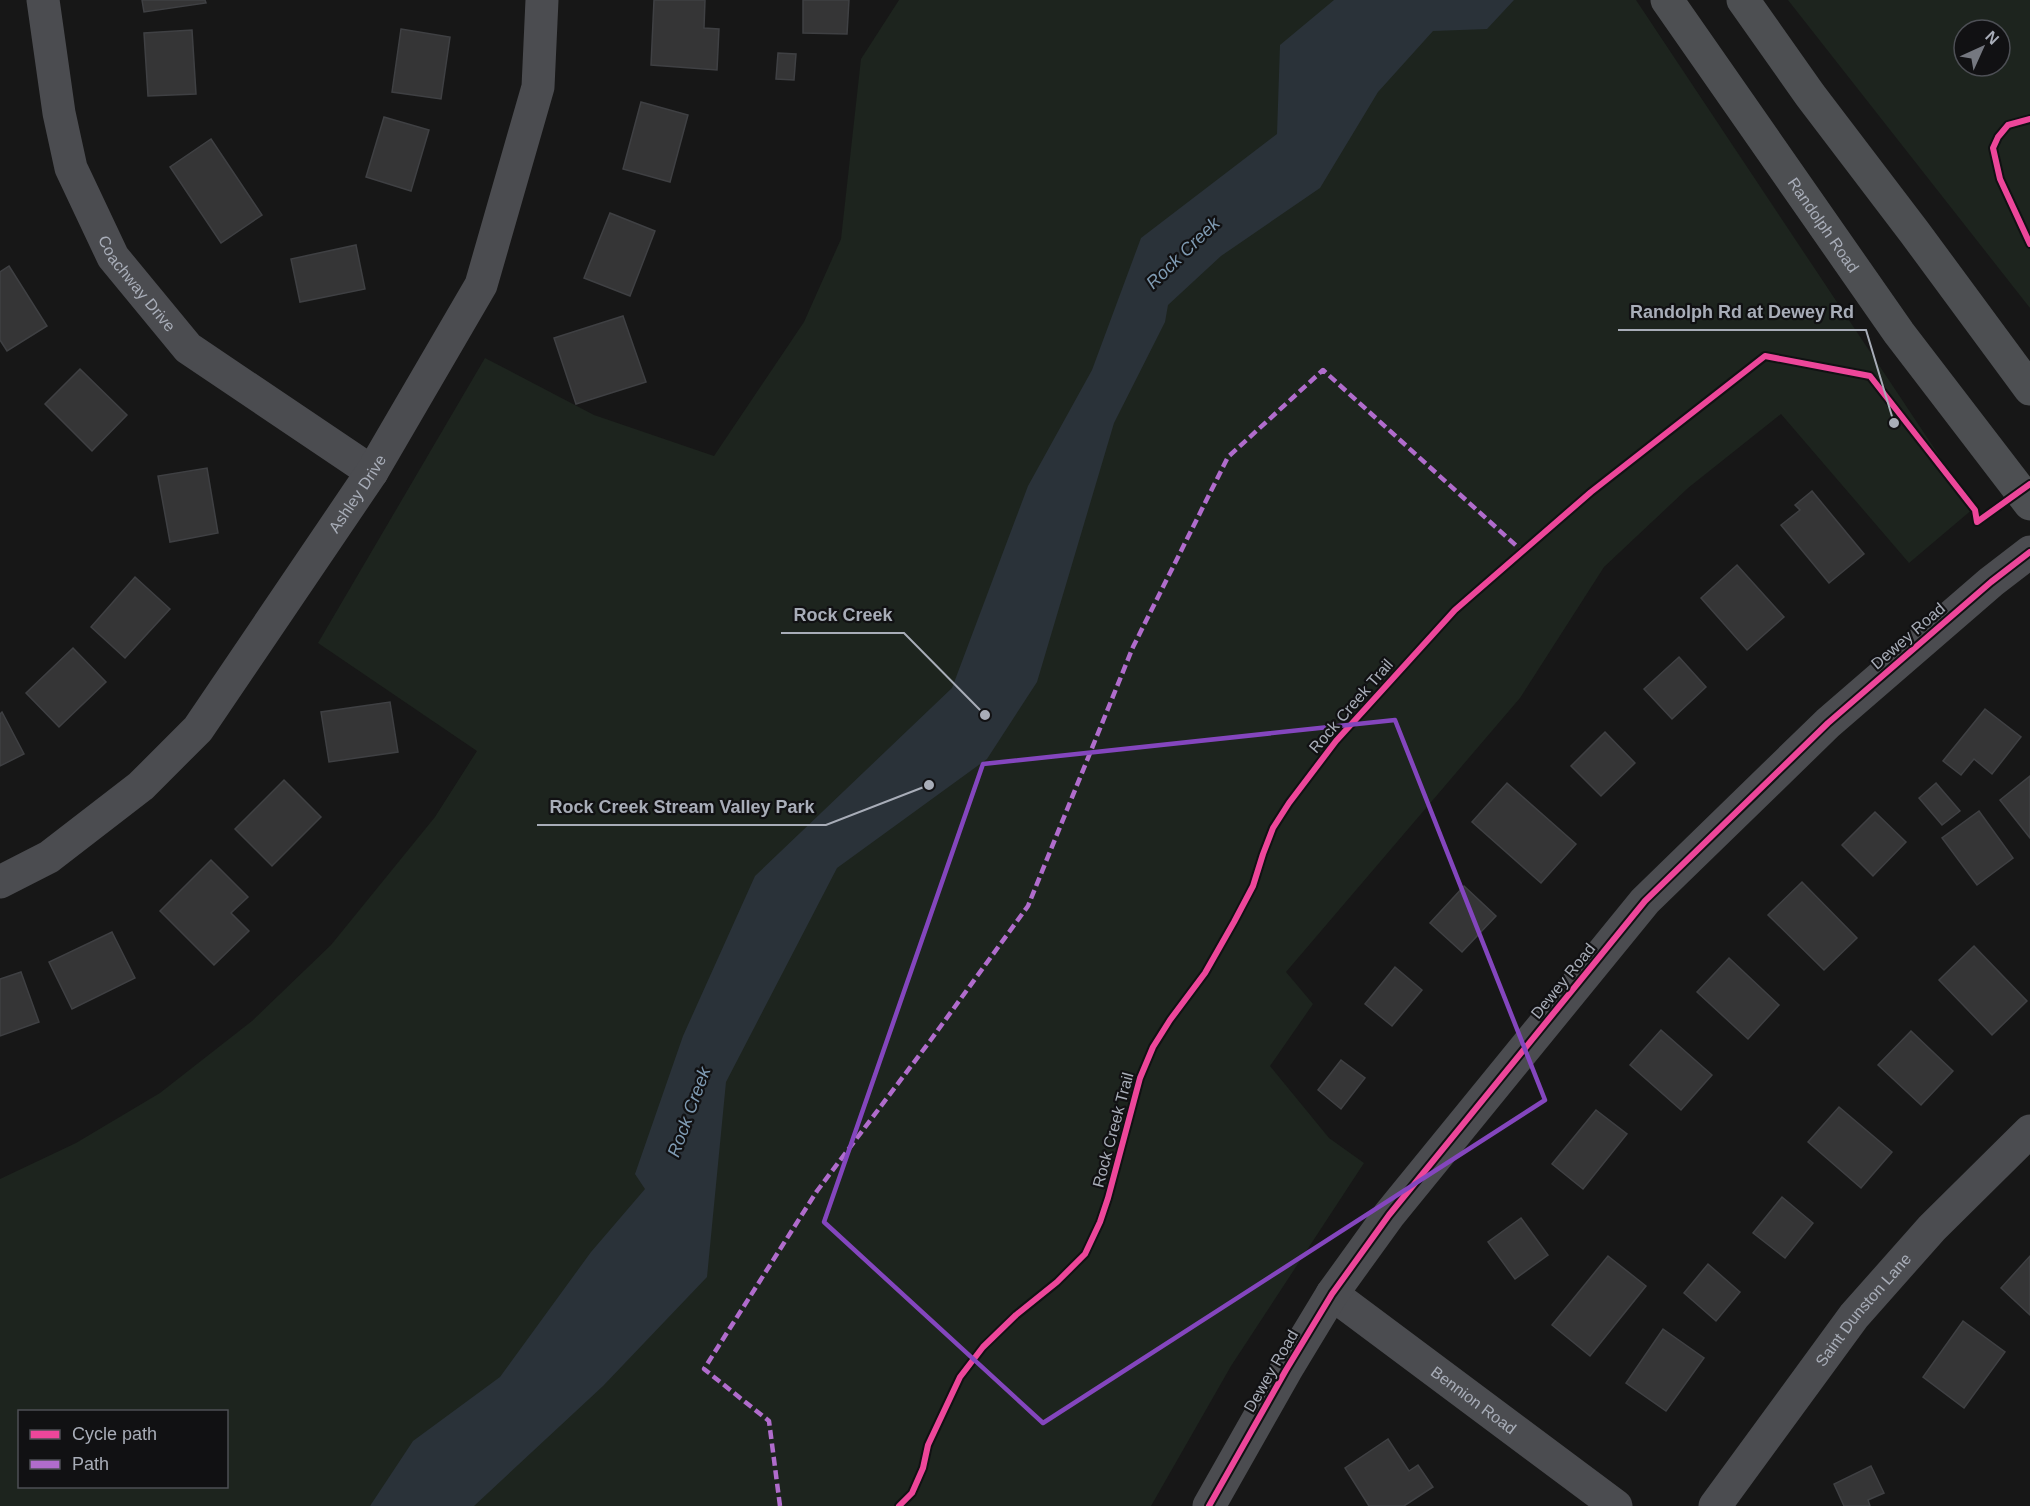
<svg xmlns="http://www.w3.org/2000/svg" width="2030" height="1506" font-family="Helvetica,sans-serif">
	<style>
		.green { fill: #1d241e; fill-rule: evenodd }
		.water { fill: #2a3239 }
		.building { fill: #353536; stroke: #3f4043; stroke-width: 1.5 }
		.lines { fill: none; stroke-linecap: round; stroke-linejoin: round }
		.minor { stroke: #4b4c50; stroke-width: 33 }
		.major { stroke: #4d4f52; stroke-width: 33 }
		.quiet { stroke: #b06ccc; stroke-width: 4.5; stroke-dasharray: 9 4.5; stroke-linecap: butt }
		.cycleway-casing { stroke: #111113; stroke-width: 10 }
		.cycleway { stroke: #ed469a; stroke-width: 6 }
		.marked { fill: none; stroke: #8446be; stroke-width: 4.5; stroke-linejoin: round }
		.labels { text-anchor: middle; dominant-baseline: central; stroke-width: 4.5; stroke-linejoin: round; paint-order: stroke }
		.street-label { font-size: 16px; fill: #a8adb8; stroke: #111113 }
		.water-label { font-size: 18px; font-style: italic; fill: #7f9bb3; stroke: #111113 }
		.leader { fill: none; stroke: #a8adb8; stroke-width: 2 }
		.callout-dot { fill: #a8adb8; stroke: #111113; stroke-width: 2 }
		.callout-label { font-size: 18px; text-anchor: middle; font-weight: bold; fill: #a8adb8; stroke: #111113; stroke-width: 4.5; stroke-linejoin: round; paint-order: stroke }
	</style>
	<rect width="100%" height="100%" fill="#171717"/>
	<!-- green -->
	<g class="green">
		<path d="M 899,0 L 1636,0 L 1974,508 L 1909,563 L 1781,414 L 1688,488 L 1604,567 L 1520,698 L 1286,972 L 1313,1004 L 1270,1066 L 1329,1138 L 1364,1163 L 1231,1366 L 1151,1506 L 0,1506 L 0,1179 L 76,1143 L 160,1093 L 252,1021 L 331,945 L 435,817 L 477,751 L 318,643 L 485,358 L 594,415 L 714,456 L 804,322 L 841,239 L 861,59 ZM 20,1412 L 226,1412 L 226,1486 L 20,1486 Z"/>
		<path d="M 1788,0 L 2030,0 L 2030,308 ZM 1964,30 L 2000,30 L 2000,66 L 1964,66 Z"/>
	</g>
	<!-- water -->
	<polygon class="water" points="1334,0 1514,0 1487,29 1433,31 1378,92 1320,188 1221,256 1168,305 1165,322 1114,423 1037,682 987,759 837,868 726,1082 707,1277 603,1386 474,1506 370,1506 413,1441 500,1377 591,1252 645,1189 635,1174 683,1036 755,876 952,688 1028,486 1092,370 1141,238 1277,134 1280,45"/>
	<!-- building -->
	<g class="building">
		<polygon points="142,0 205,0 206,3 144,12"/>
		<polygon points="654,0 705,0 704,28 719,29 717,70 651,65"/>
		<polygon points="803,0 849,0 847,34 803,33"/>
		<polygon points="401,29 450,37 441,99 392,92"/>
		<polygon points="192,30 196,94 148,96 144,33"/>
		<polygon points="778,53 796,54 794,80 776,79"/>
		<polygon points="641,102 688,115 670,182 623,169"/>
		<polygon points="384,117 429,130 411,191 366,177"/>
		<polygon points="211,139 262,215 221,243 170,167"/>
		<polygon points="610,213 655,231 630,296 584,278"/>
		<polygon points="356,245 365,289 300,302 291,259"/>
		<polygon points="9,266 47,326 7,351 0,340 0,272"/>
		<polygon points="623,316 646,382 576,404 554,338"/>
		<polygon points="80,369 127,415 92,451 45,404"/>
		<polygon points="207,468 218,533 170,542 158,476"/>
		<polygon points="1812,491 1864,554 1829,583 1781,525 1800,510 1795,505"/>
		<polygon points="1737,565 1784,617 1747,650 1701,598"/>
		<polygon points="135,577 170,609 125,658 91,627"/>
		<polygon points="73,648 106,682 59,727 26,693"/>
		<polygon points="1679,657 1706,687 1672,719 1644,689"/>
		<polygon points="390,702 398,752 329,762 321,712"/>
		<polygon points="1985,709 2021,737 1992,774 1974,759 1961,775 1943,761"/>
		<polygon points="2,712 24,754 0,766 0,714"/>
		<polygon points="1605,732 1635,763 1601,796 1571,766"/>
		<polygon points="2030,776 2030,838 2000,800"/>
		<polygon points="284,780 321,817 272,866 235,829"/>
		<polygon points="1507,783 1576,844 1541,883 1472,822"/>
		<polygon points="1936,783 1960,811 1942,825 1919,798"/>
		<polygon points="1979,811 2013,858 1977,885 1942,838"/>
		<polygon points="1875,812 1906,842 1873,876 1842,845"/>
		<polygon points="211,860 248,897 231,913 249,931 214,965 160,911"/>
		<polygon points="1802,882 1857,938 1824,970 1768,915"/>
		<polygon points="1464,886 1496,916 1462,952 1430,923"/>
		<polygon points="112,932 135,978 72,1009 49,962"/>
		<polygon points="1974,946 2027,1001 1992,1035 1939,980"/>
		<polygon points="1729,958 1779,1005 1748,1039 1697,992"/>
		<polygon points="1395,967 1422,990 1392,1026 1365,1004"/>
		<polygon points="21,972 39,1022 0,1036 0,979"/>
		<polygon points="1661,1030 1712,1075 1681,1110 1630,1065"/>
		<polygon points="1911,1031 1953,1071 1921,1105 1878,1065"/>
		<polygon points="1341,1060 1365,1078 1341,1109 1318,1090"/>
		<polygon points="1839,1107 1892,1152 1861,1188 1808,1142"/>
		<polygon points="1596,1110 1627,1134 1583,1189 1552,1164"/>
		<polygon points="1782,1197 1813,1223 1785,1258 1753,1233"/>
		<polygon points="1521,1218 1548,1255 1515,1279 1488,1242"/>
		<polygon points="1608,1256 1646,1286 1590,1356 1552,1325"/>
		<polygon points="2030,1256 2030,1315 2001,1288"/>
		<polygon points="1708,1264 1740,1292 1716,1321 1684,1293"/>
		<polygon points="1963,1321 2005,1352 1964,1408 1923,1377"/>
		<polygon points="1663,1329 1704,1358 1666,1411 1626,1383"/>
		<polygon points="1388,1439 1409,1471 1418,1465 1433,1487 1404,1506 1369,1506 1345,1468"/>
		<polygon points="1871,1466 1884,1493 1868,1500 1870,1506 1844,1506 1834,1484"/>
	</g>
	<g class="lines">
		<!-- minor -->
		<g class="minor">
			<path id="s1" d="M 43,0 L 59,113 L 71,168 L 113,257 L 188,348 L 372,472"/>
			<path id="s2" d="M 0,882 L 49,857 L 141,786 L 198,729 L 372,472 L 481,285 L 538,87 L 542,0"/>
			<path id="s3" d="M 1332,1294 L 1616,1506"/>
			<polyline points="1209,1506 1286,1370 1332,1294 1389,1215 1645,901 1828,723 1991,582 2030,552"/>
			<path id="s4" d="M 1715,1506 L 1854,1316 L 1932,1228 L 2030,1131"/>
		</g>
		<!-- major -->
		<g class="major">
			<path id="s5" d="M 1667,0 L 1899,333 L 2030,504"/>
			<polyline points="1743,0 1810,95 1915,233 2030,389"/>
		</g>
		<!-- quiet -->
		<polyline class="quiet" points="780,1506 769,1421 704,1369 817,1191 930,1041 1028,906 1133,647 1228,457 1323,370 1522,551"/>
		<!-- cycleway casing -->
		<g class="cycleway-casing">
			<g id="cycleway">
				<polyline points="2030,119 2008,125 1998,137 1993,148 2000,179 2030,244"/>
				<polyline points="899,1506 912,1493 923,1468 928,1445 960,1377 983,1347 1016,1315 1057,1282 1085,1254 1100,1222 1108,1198 1140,1078 1153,1047 1170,1020 1205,973 1234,922 1253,886 1263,854 1273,828 1289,803 1336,741 1455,610 1591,492 1765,356 1870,376 1975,510 1977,522 2030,484"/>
				<polyline points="1209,1506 1286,1370 1332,1294 1389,1215 1645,901 1828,723 1991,582 2030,552"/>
			</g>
		</g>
		<!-- cycleway -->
		<use href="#cycleway" class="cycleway"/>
	</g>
	<!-- marked area -->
	<path class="marked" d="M 1395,720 L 1545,1100 L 1043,1423 L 824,1222 L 983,764 Z"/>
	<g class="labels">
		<!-- street labels -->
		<g class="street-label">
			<text stroke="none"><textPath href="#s5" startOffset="274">Randolph Road</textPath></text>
			<text stroke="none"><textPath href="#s1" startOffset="304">Coachway Drive</textPath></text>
			<text stroke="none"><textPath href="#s2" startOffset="536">Ashley Drive</textPath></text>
			<text transform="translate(1908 636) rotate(-41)">Dewey Road</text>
			<text transform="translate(1351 706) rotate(-49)">Rock Creek Trail</text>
			<text transform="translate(1563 981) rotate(-51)">Dewey Road</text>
			<text transform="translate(1113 1130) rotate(-75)">Rock Creek Trail</text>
			<text stroke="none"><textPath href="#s4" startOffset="246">Saint Dunston Lane</textPath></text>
			<text transform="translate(1271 1371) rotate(-60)">Dewey Road</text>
			<text stroke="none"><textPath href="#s3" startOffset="177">Bennion Road</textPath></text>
		</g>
		<!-- water labels -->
		<g class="water-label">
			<text transform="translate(1183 253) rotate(-44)">Rock Creek</text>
			<text transform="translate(689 1112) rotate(-70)">Rock Creek</text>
		</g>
	</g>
	<!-- callouts -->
	<path class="leader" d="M1894 423L1866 330H1618M985 715L904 633H781M929 785L826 825H537"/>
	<g class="callout-dot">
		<circle cx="1894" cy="423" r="6"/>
		<circle cx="985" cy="715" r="6"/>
		<circle cx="929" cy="785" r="6"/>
	</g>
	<g class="callout-label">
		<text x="1742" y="318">Randolph Rd at Dewey Rd</text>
		<text x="843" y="621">Rock Creek</text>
		<text x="682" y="813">Rock Creek Stream Valley Park</text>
	</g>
	<!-- legend -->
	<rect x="18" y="1410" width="210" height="78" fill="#111113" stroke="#4d4f55" stroke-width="1.5"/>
	<rect x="30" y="1430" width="30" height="9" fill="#ed469a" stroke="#4d4f55" stroke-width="1.5"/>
	<text x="72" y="1440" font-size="18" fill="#a8adb8">Cycle path</text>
	<rect x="30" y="1460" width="30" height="9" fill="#b06ccc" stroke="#4d4f55" stroke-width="1.5"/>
	<text x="72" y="1470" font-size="18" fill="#a8adb8">Path</text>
	<!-- north arrow -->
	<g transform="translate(1982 48) rotate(45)"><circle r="28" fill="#111113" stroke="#4d4f55" stroke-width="1.5"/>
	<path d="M0-4.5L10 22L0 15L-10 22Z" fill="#757880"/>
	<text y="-9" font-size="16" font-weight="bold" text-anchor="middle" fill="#a8adb8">N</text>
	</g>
</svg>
